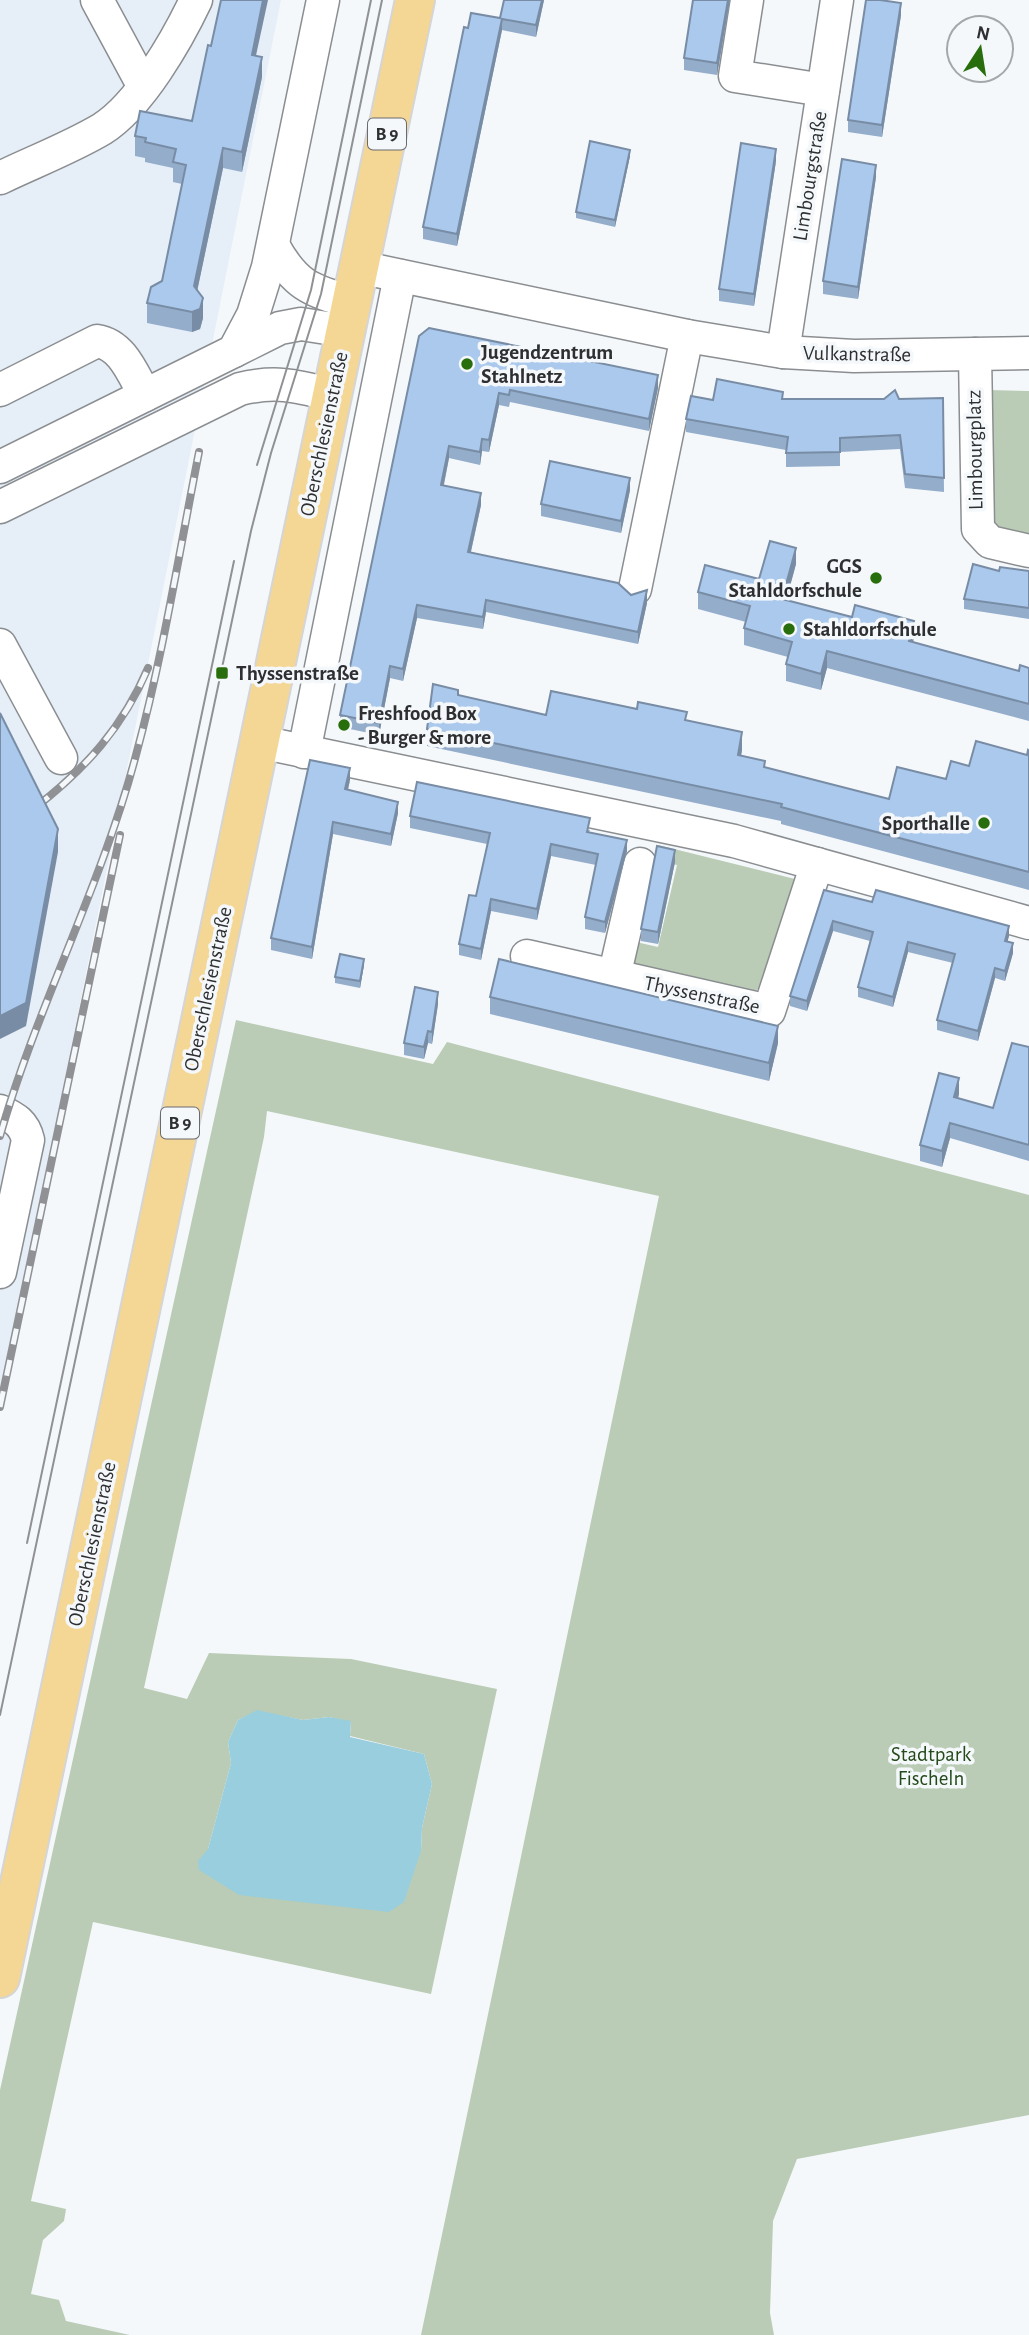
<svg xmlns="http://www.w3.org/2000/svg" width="1029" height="2335" font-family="'Alegreya Sans',sans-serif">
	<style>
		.built { fill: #e6eef8 }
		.green { fill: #baccb5; fill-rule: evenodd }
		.water { fill: #98cedd }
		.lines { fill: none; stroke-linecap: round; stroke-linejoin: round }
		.minor-casing { stroke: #8b8e91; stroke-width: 35 }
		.major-casing { stroke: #d5d5d6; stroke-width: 42 }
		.minor { stroke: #fff; stroke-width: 32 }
		.major { stroke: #f4d695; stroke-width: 38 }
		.tram { stroke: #8f9194; stroke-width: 2 }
		.rail-casing { stroke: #8f9194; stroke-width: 8 }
		.rail { stroke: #f5f8fb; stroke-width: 5; stroke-dasharray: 16; stroke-linecap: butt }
		.wall { fill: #93adcb }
		.shaded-wall { fill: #788da5 }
		.building { fill: #abc9ec; stroke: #788da5; stroke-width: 2 }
		.poi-dot { fill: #286e0c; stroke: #f5f8fb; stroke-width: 2.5 }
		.labels { text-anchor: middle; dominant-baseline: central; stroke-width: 7; stroke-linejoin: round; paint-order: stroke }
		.shield { fill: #f5f8fb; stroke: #6a6b6e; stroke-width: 2 }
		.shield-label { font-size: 19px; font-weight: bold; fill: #2e2f31 }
		.street-label { font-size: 21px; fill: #2e2f31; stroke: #f5f8fb }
		.poi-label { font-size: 21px; font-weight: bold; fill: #2e2f31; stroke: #f5f8fb; text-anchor: start }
		.park-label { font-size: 21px; fill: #234a18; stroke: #f5f8fb }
	</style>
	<rect width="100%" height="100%" fill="#f5f8fb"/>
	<!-- built -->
	<polygon class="built" points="0,0 281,0 0,1403"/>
	<!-- green -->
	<g class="green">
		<polygon points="988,390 1029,391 1029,539 989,528"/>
		<polygon points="658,845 795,879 764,982 754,993 631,969 636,942 658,947 677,865 655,860"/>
		<path d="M 236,1020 L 433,1064 L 447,1042 L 1029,1195 L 1029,2115 L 797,2159 L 773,2221 L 770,2313 L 774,2335 L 421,2335 L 659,1196 L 267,1111 L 264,1137 L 144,1688 L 187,1699 L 209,1653 L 351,1659 L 497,1689 L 431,1994 L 93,1922 L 31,2201 L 66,2209 L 64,2221 L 43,2240 L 31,2294 L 59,2300 L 66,2321 L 130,2335 L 0,2335 L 0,2090 ZM 257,1711 L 303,1720 L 329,1717 L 351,1722 L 350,1736 L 424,1754 L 432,1784 L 422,1828 L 421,1851 L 208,1849 L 231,1763 L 228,1742 L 238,1720 Z"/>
	</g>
	<!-- water -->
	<polygon class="water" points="257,1710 303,1720 329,1717 351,1721 350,1737 424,1754 432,1784 422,1828 421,1851 404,1902 389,1912 239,1895 199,1870 198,1861 208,1849 231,1763 228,1742 238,1720"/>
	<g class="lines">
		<!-- minor casing -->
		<g class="minor-casing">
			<g id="minor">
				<polyline points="97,0 144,87"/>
				<polyline points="747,0 735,76 823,90"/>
				<path d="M 0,178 C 33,162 70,148 102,129 C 140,105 177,40 196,0"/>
				<path d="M 273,245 C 294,284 310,291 352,302"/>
				<polyline points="359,267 687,336 783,352 854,356 1029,353"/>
				<polyline points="234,351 280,328 301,324 346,331"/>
				<polyline points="783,352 837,0"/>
				<polyline points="975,354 978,529 990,542 1029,551"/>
				<path d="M 0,390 L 97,341 C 123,345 133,375 145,395"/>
				<polyline points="0,467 234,351 253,315 268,267 323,0"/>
				<path d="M 0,507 L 240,389 C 276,380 297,386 333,395"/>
				<polyline points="635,589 687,336"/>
				<polyline points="0,645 61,758"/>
				<polyline points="260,742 734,841 1029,923"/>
				<polyline points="304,752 400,276"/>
				<polyline points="527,956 769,1011 817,864"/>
				<polyline points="614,977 640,864"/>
				<path d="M 0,1111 C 15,1118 24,1123 28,1140 L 0,1272"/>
			</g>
		</g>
		<!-- major casing -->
		<g class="major-casing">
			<polyline id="major" points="0,1978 415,0"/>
		</g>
		<!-- minor -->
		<use href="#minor" class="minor"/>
		<!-- major -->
		<use href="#major" class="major"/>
		<!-- tram -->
		<g class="tram">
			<polyline points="257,465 311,290 371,0"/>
			<polyline points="27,1543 234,561"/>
			<polyline points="0,1715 251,531 271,453 321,294 382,0"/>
		</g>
		<!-- rail casing -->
		<g class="rail-casing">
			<g id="rail">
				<path d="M 36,807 C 86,768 123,727 148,668"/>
				<path d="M 0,1136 C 37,1006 102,885 136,755 C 163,656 179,553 199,452"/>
				<polyline points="0,1407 120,835"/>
			</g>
		</g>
		<!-- rail -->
		<use href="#rail" class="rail"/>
	</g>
	<!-- wall -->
	<g class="wall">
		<polygon points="504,0 544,0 536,37 502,30 457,246 423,239 423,227 468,28 500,18"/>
		<polygon points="730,0 717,75 684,70 684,58"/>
		<polygon points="901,15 882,137 848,132 848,120"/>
		<polygon points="256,55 262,77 242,172 223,168 197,291 203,318 200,329 192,332 147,323 147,303 162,281 182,184 173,182 173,168 145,162 145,158 135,156 135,136 192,121"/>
		<polygon points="630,156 615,227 576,218 576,212"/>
		<polygon points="776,161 754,306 719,301 719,289"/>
		<polygon points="876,177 858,299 823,294 823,281"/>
		<polygon points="419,336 658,388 649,431 510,402 509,407 499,405 489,452 482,451 480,465 449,458 444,485 481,505 471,552 631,595 647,603 638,644 486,612 483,629 417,618 403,681 390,678 379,735 340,727 340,715"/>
		<polygon points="943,398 944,492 905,488 900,449 840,452 840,466 786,467 786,450 686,432 686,419 713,400"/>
		<polygon points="630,490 621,533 541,516 541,504"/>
		<polygon points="796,564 786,600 914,638 913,642 1019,671 1029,668 1029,721 827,668 821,690 786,681 786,664 788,657 744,645 744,628 746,622 698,609 698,592 759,579"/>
		<polygon points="999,571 1029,571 1029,619 964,609 964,599"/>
		<polygon points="458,695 546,715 687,721 742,750 741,756 765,767 889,799 946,779 969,766 1027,755 1029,751 1029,890 781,824 781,821 427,746 427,729"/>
		<polygon points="350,780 348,790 398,813 391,846 333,834 312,959 271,950 271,938"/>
		<polygon points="410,816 590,830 589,832 627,851 605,933 585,929 585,917 596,865 551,856 537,920 491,911 481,960 459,955 459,944 476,896 487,844 410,828"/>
		<polygon points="675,862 658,944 641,941 641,929"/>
		<polygon points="824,890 1009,936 1007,942 1013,953 1005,981 995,978 978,1041 937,1030 937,1020 953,963 908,952 893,1007 858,997 858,987 870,941 833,931 807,1011 790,1006 790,996"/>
		<polygon points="364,965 360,988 335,983 335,977"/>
		<polygon points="490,997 778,1043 769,1081 490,1014"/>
		<polygon points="438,1004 432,1044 428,1043 424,1059 404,1055 404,1043"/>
		<polygon points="1029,1047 1029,1161 950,1138 942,1167 920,1161 920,1145 959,1094 958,1098 993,1108"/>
	</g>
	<!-- shaded-wall -->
	<g class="shaded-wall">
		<polygon points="263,0 268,0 252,74 252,55"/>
		<polygon points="542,0 544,0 536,37 536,25"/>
		<polygon points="728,0 730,0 717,75 717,63"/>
		<polygon points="901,3 901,15 882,137 882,125"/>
		<polygon points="502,19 502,30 457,246 457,234"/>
		<polygon points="262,57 262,77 242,172 242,152"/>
		<polygon points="223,148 223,168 194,306 194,286"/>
		<polygon points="776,149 776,161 754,306 754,294"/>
		<polygon points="630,150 630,156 615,227 615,220"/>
		<polygon points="876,165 876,177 858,299 858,287"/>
		<polygon points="203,298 203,318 200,329 192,332 192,312"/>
		<polygon points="658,375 658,388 649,431 649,419"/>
		<polygon points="499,393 499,405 489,452 489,440"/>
		<polygon points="482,439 482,451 480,465 480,452"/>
		<polygon points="449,446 449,458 441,497 441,485"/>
		<polygon points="630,478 630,490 621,533 621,521"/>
		<polygon points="481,493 481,505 468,564 468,552"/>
		<polygon points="796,548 796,564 782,616 782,599"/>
		<polygon points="647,590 647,603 638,644 638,632"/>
		<polygon points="486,600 486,612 483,629 483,617"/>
		<polygon points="417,605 417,618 403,681 403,669"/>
		<polygon points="914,621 914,638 909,658 909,641"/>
		<polygon points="827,651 827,668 821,690 821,674"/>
		<polygon points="390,666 390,678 379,735 379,723"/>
		<polygon points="742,732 742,750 738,772 738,755"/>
		<polygon points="350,768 350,780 345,801 345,789"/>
		<polygon points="398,802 398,813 391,846 391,834"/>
		<polygon points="333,822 333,834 312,959 312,947"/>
		<polygon points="58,829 58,852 26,1026 0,1039 0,1016"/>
		<polygon points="627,840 627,851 605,933 605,922"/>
		<polygon points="551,844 551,856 537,920 537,909"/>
		<polygon points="675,850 675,862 658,944 658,932"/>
		<polygon points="491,899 491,911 481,960 481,949"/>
		<polygon points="833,921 833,931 807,1011 807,1001"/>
		<polygon points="1009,926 1009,936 1005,951 1005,941"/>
		<polygon points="908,942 908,952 893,1007 893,997"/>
		<polygon points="1013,943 1013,953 1005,981 1005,971"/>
		<polygon points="364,959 364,965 360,988 360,981"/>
		<polygon points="995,968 995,978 978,1041 978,1031"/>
		<polygon points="438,992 438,1004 432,1044 432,1032"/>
		<polygon points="778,1026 778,1043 769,1081 769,1063"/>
		<polygon points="428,1031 428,1043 424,1059 424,1047"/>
		<polygon points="959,1078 959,1094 954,1113 954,1097"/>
		<polygon points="950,1123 950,1138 942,1167 942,1151"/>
	</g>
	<!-- building -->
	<g class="building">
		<polygon points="221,0 263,0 252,55 262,57 242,152 223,148 194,286 203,298 200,309 192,312 147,303 151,287 162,281 186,165 173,162 176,149 145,142 146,138 135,136 140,111 192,121 208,45 211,46"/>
		<polygon points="504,0 542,0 536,25 502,19 457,234 423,227 464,27 468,28 471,13 500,18"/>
		<polygon points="693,0 728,0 717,63 684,58"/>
		<polygon points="866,0 880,0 901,3 882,125 848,120"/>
		<polygon points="590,141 630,150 615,220 576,212"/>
		<polygon points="741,143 776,149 754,294 719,289"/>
		<polygon points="842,159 876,165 858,287 823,281"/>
		<polygon points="429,328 658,375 649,419 510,390 509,395 499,393 489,440 482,439 480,452 449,446 441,485 481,493 468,552 618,583 631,595 647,590 638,632 486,600 483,617 417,605 403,669 390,666 379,723 340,715 419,336"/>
		<polygon points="717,379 783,392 782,399 884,399 895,390 899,399 943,398 944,478 905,474 900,435 840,438 840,452 786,453 788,437 686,419 691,396 713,400"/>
		<polygon points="550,461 630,478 621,521 541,504"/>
		<polygon points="770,541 796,548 782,599 852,617 855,605 914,621 909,641 1019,671 1020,665 1029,668 1029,704 827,651 821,674 786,664 792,642 744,628 750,606 698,592 705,565 759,579"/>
		<polygon points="973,564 999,571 1000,567 1029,571 1029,608 964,599"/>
		<polygon points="433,684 458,690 458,695 546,715 551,691 637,709 638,702 687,712 685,720 742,732 738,755 765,761 764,767 889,799 897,767 946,779 951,761 969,766 976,741 1027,755 1028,750 1029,751 1029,872 781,807 782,804 427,729"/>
		<polygon points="0,713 58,829 26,1003 0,1016"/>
		<polygon points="310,760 350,768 345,789 398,802 391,834 333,822 312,947 271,938"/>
		<polygon points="417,782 590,818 587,832 627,840 605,922 585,917 598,854 551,844 537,909 491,899 481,949 459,944 469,895 476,896 490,833 410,816"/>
		<polygon points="657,846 675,850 658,932 641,929"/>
		<polygon points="824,890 872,902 876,890 1009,926 1005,941 1013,943 1005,971 995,968 978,1031 937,1020 955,954 908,942 893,997 858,987 873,932 833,921 807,1001 790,996"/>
		<polygon points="340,954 364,959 360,981 335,977"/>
		<polygon points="499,959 778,1026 769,1063 490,997"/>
		<polygon points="415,987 438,992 432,1032 428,1031 424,1047 404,1043"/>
		<polygon points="1012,1043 1029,1047 1029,1145 950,1123 942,1151 920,1145 939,1073 959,1078 954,1097 993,1108"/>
	</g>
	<!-- markers -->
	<g class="poi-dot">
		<circle cx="467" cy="364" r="7"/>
		<circle cx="876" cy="578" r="7"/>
		<circle cx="789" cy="629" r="7"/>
		<rect x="215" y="666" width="14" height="14" rx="3.5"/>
		<circle cx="344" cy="725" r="7"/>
		<circle cx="984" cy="823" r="7"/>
	</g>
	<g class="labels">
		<!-- shield labels -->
		<g class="shield">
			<rect x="368" y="118.5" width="38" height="31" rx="5"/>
			<rect x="161" y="1107.5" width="38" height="31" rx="5"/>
		</g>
		<g class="shield-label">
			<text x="387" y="134">B 9</text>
			<text x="180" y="1123">B 9</text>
		</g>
		<!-- street labels -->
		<g class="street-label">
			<text transform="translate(810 176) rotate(-81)">Limbourgstraße</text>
			<text transform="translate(857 354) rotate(1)">Vulkanstraße</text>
			<text transform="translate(324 434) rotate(-78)">Oberschlesienstraße</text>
			<text transform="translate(975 450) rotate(-91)">Limbourgplatz</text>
			<text transform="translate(208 989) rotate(-78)">Oberschlesienstraße</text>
			<text transform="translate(702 995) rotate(12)">Thyssenstraße</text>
			<text transform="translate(92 1544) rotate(-78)">Oberschlesienstraße</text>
		</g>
		<!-- poi labels -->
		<g class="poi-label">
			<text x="481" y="352">Jugendzentrum<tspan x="481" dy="24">Stahlnetz</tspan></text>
			<text x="862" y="566" text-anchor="end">GGS<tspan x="862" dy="24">Stahldorfschule</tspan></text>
			<text x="803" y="629">Stahldorfschule</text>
			<text x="236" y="673">Thyssenstraße</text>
			<text x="358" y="713">Freshfood Box<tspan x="358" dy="24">- Burger &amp; more</tspan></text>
			<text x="970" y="823" text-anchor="end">Sporthalle</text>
		</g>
		<!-- park labels -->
		<g class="park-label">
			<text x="931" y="1754">Stadtpark<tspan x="931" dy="24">Fischeln</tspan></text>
		</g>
	</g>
	<!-- north arrow -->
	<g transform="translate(980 49) rotate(12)"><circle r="33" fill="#f5f8fb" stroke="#a5a8aa" stroke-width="2"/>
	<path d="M0-5L12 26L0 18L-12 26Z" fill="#286e0c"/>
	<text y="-10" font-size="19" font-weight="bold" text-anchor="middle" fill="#2e2f31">N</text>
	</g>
</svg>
